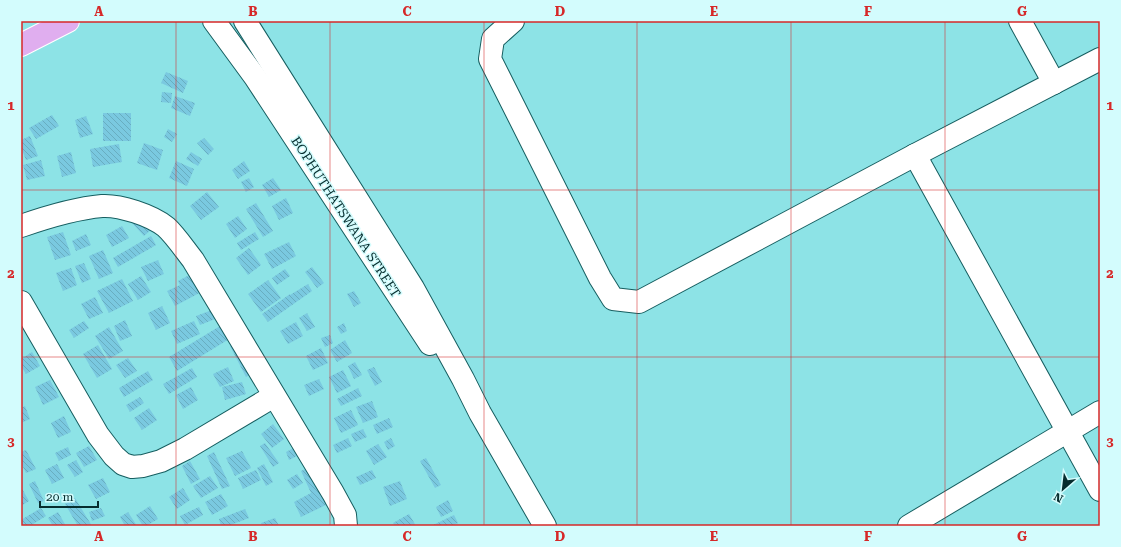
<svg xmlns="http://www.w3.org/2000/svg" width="1121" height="547" font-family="'Roboto Serif',serif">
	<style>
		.building { fill: url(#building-back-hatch) }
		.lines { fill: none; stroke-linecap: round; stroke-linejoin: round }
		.minor-casing { stroke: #165e60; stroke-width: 24 }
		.major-casing { stroke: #fff; stroke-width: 24 }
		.minor { stroke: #fff; stroke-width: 22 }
		.major { stroke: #e0aeef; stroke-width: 22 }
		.grid { fill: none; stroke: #d62828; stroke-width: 1; stroke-opacity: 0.55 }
		.labels { text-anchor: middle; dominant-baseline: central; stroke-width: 3; stroke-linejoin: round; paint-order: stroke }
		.street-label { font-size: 13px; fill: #062d2e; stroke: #d3fcfd }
		.neatline { fill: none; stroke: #d62828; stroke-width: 1.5 }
		.grid-label { font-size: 13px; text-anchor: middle; font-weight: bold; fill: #d62828 }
	</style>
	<defs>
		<pattern id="building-back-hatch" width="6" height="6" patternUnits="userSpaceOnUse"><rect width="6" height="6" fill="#7ac9e0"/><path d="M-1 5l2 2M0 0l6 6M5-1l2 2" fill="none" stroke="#68adc0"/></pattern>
	</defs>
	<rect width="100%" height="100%" fill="#8de3e6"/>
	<!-- building -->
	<g class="building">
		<polygon points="166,72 188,81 183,93 161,83"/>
		<polygon points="162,92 172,93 171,103 161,102"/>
		<polygon points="175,96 195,103 190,116 171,108"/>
		<rect x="103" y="113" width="28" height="28"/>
		<polygon points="52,115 59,126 36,139 29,128"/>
		<polygon points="86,116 93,134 80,138 75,120"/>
		<polygon points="168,129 177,134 172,142 164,137"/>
		<polygon points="30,136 38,156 26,160 21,147 21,140"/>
		<polygon points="204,138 214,149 208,155 197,143"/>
		<polygon points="144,143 163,150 157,170 137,163"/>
		<polygon points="119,144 122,162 93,167 90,149"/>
		<polygon points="71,152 76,173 62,177 57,156"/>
		<polygon points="191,152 202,159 198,166 186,159"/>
		<polygon points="41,160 45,176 27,180 23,165"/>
		<polygon points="176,161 194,169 187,186 169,178"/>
		<polygon points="244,161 250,171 238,179 232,170"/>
		<polygon points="249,178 254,187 246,192 241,182"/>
		<polygon points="273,178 281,190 269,197 262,185"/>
		<polygon points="207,192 219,207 201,220 190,206"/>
		<polygon points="286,198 293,213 279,220 272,206"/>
		<polygon points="256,203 273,231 263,237 246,209"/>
		<polygon points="141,216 152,229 144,236 132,223"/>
		<polygon points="238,216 247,229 235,238 226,224"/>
		<polygon points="122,226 129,238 112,247 106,235"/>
		<polygon points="63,232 71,255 55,260 47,237"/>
		<polygon points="255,232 259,239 241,250 237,243"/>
		<polygon points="86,234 91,245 76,251 72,241"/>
		<polygon points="151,236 156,245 118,267 113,258"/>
		<polygon points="289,242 296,256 272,269 264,254"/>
		<polygon points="249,248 261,265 248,275 236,258"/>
		<polygon points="103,250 113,273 99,279 89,256"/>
		<polygon points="158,260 164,274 148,281 141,267"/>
		<polygon points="84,263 91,279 82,283 75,266"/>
		<polygon points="312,267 324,283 317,288 305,272"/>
		<polygon points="71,268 77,285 63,291 56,273"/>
		<polygon points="285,269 290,276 277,285 272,278"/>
		<polygon points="195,272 205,290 175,306 167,291 180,285 178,281"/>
		<polygon points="141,276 151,292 138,300 128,284"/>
		<polygon points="122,279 133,301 109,313 97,291"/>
		<polygon points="268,280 281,298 261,312 248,294"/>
		<polygon points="308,284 312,291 268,322 262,314 290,294 290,295"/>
		<polygon points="354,291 361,303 354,307 347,294"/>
		<polygon points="95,297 103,313 89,319 81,304"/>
		<polygon points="162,306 170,323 156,330 148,313"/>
		<polygon points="212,310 215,319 200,325 196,316"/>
		<polygon points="307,313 315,327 307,331 299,318"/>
		<polygon points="125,320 132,336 120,341 114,326"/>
		<polygon points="84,321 89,328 74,338 69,330"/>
		<polygon points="194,321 200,334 177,344 171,331"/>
		<polygon points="296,322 303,336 288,344 280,331"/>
		<polygon points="225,323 234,336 177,371 169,357"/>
		<polygon points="344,323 347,331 341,334 337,327"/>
		<polygon points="109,327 123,351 109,359 95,336"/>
		<polygon points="330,335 333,343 325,347 321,338"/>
		<polygon points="345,340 352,353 337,362 330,350"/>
		<polygon points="239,341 255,372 246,377 230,346"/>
		<polygon points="98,345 112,369 97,378 83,354"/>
		<polygon points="321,348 328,363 313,370 306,356"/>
		<polygon points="32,352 40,366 26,374 21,366 21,359"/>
		<polygon points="128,358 137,371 125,378 116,365"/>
		<polygon points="355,362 362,375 354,379 348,366"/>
		<polygon points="228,367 234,381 220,387 213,374"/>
		<polygon points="374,367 382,382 375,386 367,370"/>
		<polygon points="192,368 197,377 169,394 163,384"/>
		<polygon points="343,370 351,386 337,393 329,377"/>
		<polygon points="148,371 153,380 124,397 119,388"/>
		<polygon points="319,379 324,389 309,396 304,385"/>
		<polygon points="50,380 59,397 43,405 35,387"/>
		<polygon points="242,382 246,394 225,400 222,387"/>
		<polygon points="191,387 198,400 183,409 176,395"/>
		<polygon points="358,388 362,396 341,406 337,399"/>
		<polygon points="140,397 144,403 130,412 126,405"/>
		<polygon points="372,401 378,417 363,423 356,407"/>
		<polygon points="25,406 30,419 21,423 21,408"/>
		<polygon points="149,408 157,420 142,430 134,418"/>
		<polygon points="351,410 358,425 341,433 334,418"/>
		<polygon points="64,416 71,432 58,438 51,423"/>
		<polygon points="389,418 393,427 377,434 373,425"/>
		<polygon points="273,424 284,439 272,448 261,434"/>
		<polygon points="363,429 367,437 355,442 351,434"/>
		<polygon points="348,438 352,446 337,453 333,445"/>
		<polygon points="391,438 395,446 388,450 384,442"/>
		<polygon points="265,443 279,463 273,467 260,446"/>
		<polygon points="301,444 305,452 289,460 286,452"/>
		<polygon points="378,444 387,457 374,465 366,451"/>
		<polygon points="89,446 97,460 84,467 76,453"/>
		<polygon points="68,447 71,455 59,461 55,453"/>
		<polygon points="26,450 36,469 26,473 21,463 21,452"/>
		<polygon points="242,451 251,468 235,476 226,458"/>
		<polygon points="214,452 230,486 222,489 207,456"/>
		<polygon points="426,458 441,485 435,488 420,461"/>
		<polygon points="76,460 83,472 75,477 67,465"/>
		<polygon points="190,461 200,479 191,484 182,466"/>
		<polygon points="57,464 64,478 52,484 45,470"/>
		<polygon points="264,464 273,482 266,486 257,468"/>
		<polygon points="312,466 330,503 301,517 294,502 311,493 301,471"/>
		<polygon points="256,470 261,480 243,489 238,478"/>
		<polygon points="372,470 376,478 360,485 356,477"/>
		<polygon points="297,474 303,483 293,489 287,480"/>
		<polygon points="210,476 218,488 201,498 193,486"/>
		<polygon points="103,478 110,492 96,499 88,485"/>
		<polygon points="35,481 44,501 38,503 29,484"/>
		<polygon points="400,481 407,499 390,506 383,487"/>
		<polygon points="21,487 29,501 21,506"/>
		<polygon points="183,488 190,500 177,509 169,497"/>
		<polygon points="221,494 228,506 212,515 205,502"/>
		<polygon points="75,498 92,526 78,526 65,504"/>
		<polygon points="448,500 453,511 441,517 436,507"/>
		<polygon points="150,506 158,519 146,526 143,526 136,515"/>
		<polygon points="199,507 203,515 185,525 180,516"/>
		<polygon points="41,508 46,516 30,526 21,526 21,520"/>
		<polygon points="101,508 105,516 92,521 89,512"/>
		<polygon points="245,509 249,518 228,526 221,526 219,519"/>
		<polygon points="58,512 66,526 53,526 48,518"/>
		<polygon points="128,512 137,526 125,526 120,517"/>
		<polygon points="409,514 416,526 395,526 393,523"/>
		<polygon points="454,515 458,523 452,526 431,526"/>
		<polygon points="275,518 279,526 262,526 261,523"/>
	</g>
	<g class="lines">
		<!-- minor casing -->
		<g class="minor-casing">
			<g id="minor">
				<polyline points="214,21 255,77 430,344"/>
				<polyline points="245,21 413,288 463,379 480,413 545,526"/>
				<polyline points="513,21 493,39 490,59 600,278 613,299 639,302 915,155 1100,59"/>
				<polyline points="1020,21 1054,83"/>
				<polyline points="915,155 1100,490"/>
				<path d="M 21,226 C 44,218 78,208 102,206 C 120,205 151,215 166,227 C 175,235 185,250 193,260 L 333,493 L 345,515 L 346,526"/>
				<polyline points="21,302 98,435 114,456 123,464 132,467 143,466 161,461 185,449 274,396"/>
				<polyline points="909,526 1100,412"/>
			</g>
		</g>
		<!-- major casing -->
		<g class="major-casing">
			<polyline id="major" points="21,45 68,21"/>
		</g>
		<!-- minor -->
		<use href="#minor" class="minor"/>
		<!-- major -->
		<use href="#major" class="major"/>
	</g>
	<!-- grid -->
	<path class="grid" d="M 176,21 L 176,526M 330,21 L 330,526M 484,21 L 484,526M 637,21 L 637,526M 791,21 L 791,526M 945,21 L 945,526M 21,190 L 1100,190M 21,357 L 1100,357"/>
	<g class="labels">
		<!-- street labels -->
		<g class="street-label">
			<text transform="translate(346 217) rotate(57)">BOPHUTHATSWANA STREET</text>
		</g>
	</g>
	<!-- border -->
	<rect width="1121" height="547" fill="none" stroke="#d3fcfd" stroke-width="44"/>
	<!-- north arrow -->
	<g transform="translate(1063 489) rotate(208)" stroke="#d3fcfd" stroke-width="3" paint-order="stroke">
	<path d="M0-3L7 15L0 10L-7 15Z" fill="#062d2e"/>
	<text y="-6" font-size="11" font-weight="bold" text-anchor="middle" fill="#062d2e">N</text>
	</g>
	<!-- scale -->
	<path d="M40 501v6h58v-6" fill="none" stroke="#062d2e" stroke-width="2"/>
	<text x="46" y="501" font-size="12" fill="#062d2e" stroke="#d3fcfd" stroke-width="3" paint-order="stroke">20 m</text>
	<rect x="22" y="22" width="1077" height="503" class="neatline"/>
	<g class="grid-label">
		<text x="99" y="16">A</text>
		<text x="253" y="16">B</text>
		<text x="407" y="16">C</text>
		<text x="560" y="16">D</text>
		<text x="714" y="16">E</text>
		<text x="868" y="16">F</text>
		<text x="1022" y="16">G</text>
		<text x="11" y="110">1</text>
		<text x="1110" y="110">1</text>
		<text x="11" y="278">2</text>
		<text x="1110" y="278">2</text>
		<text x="11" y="446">3</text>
		<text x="1110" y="446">3</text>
		<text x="99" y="541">A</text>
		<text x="253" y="541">B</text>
		<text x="407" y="541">C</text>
		<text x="560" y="541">D</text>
		<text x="714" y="541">E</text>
		<text x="868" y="541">F</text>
		<text x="1022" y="541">G</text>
	</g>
</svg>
